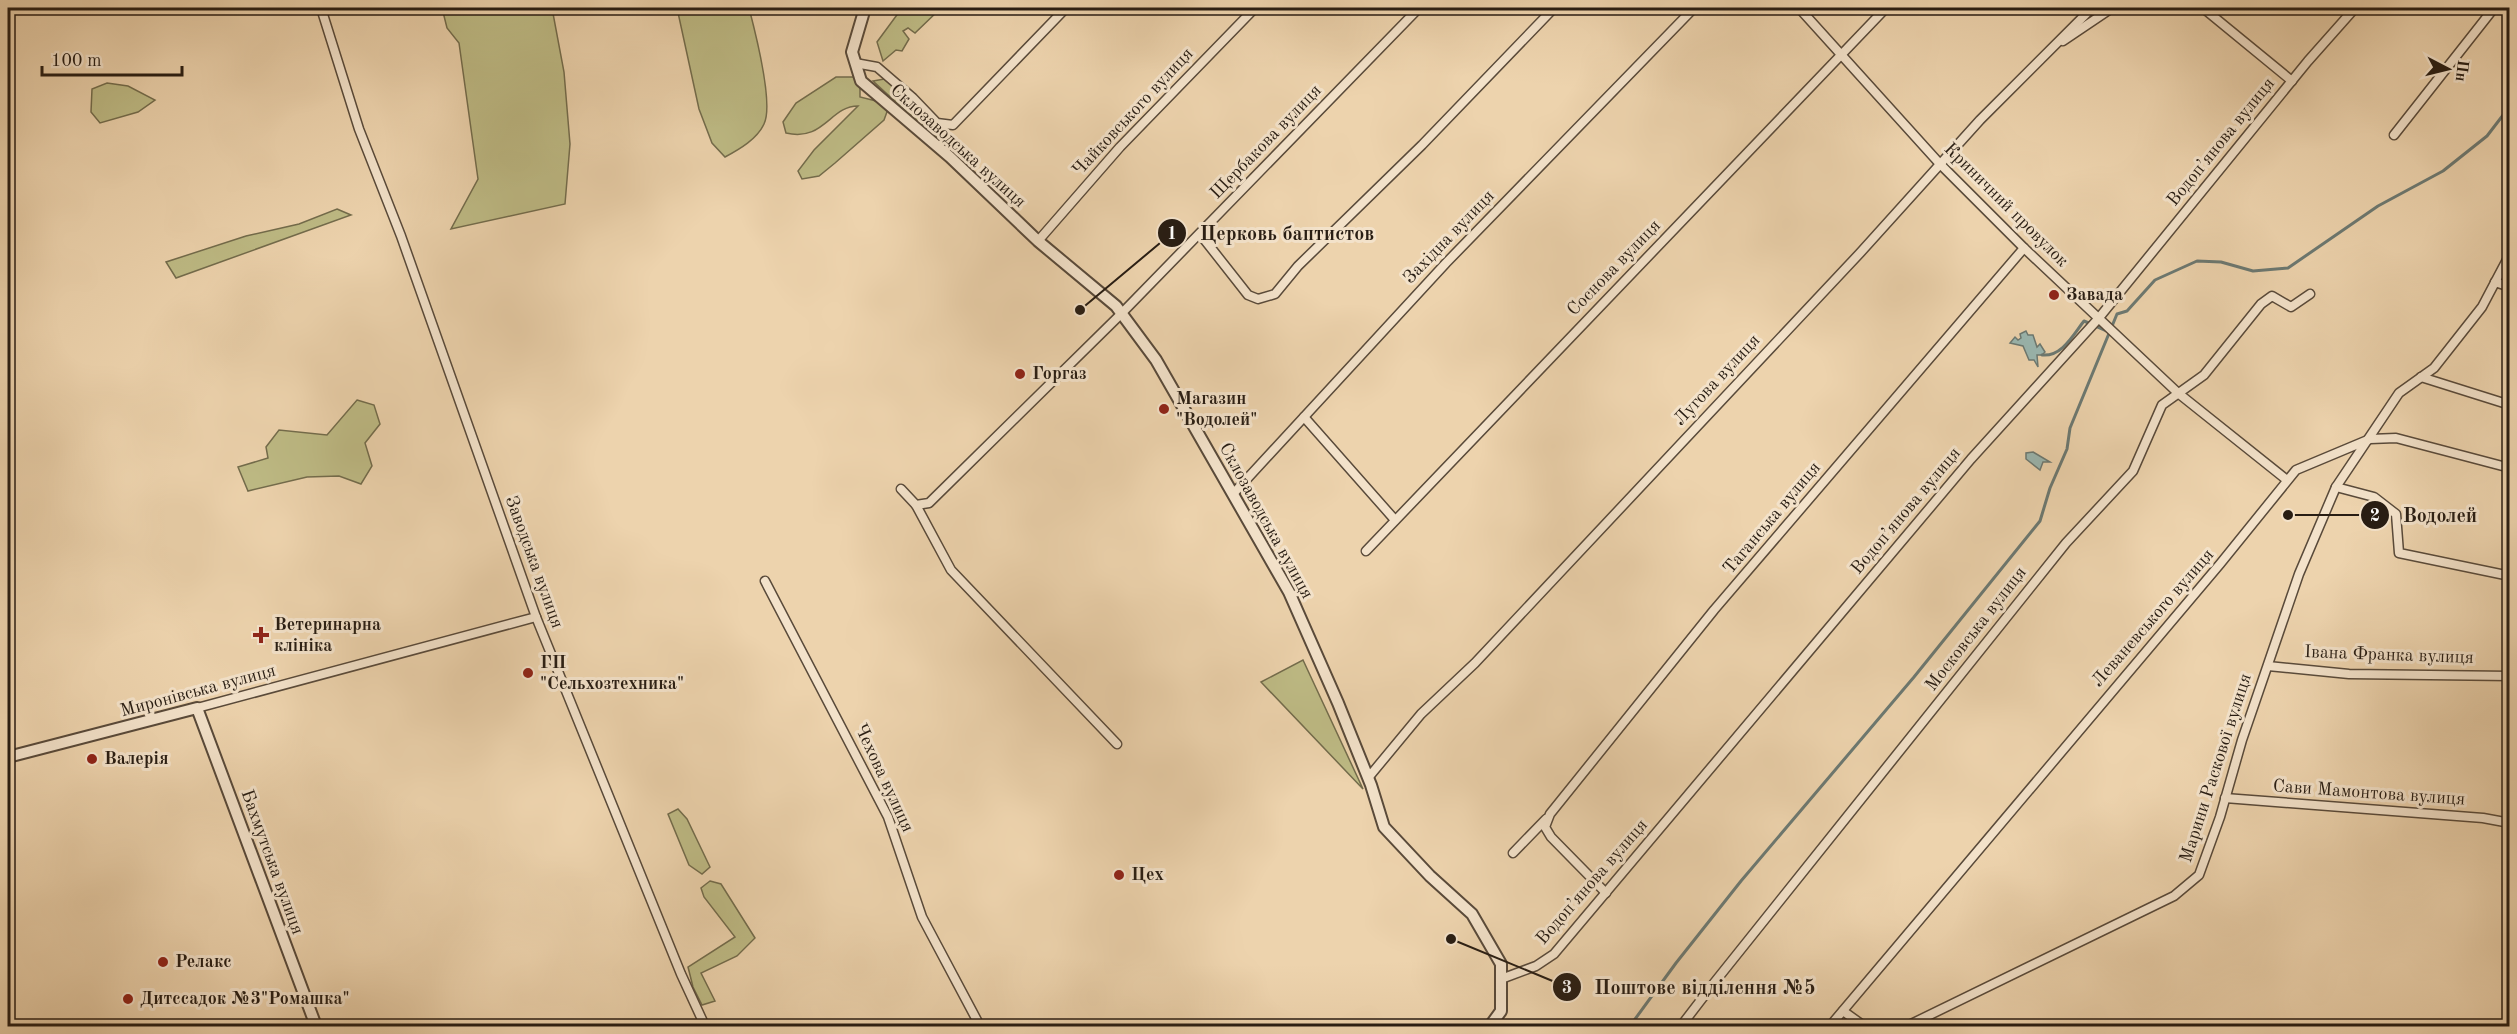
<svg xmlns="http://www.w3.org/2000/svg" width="2517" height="1034" font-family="'Old Standard TT',serif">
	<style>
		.green { fill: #bebb85; stroke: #736c4c; stroke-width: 1.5 }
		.water { fill: #9ab7b1; stroke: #6c7972; stroke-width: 1.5 }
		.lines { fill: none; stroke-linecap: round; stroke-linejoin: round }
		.stream { stroke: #6c7972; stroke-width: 3 }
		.minor-casing { stroke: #594a3a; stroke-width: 11 }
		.tertiary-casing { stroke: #594a3a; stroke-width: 14 }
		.minor { stroke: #f3e2ca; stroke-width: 8 }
		.tertiary { stroke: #f3e2ca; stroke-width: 10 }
		.poi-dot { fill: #8f2418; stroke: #f3e2ca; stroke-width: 2 }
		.labels { text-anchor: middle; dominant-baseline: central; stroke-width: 6; stroke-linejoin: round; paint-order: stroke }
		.street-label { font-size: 18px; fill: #281d13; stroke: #f3e2ca }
		.poi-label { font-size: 18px; font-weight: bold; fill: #281d13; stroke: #f3e2ca; text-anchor: start }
		.leader { fill: none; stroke: #281d13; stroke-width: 2 }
		.callout-dot { fill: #281d13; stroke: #f3e2ca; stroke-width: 2 }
		.mark-label { font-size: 18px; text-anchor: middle; font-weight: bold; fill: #fff }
		.callout-label { font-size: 20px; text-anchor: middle; font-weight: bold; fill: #281d13; stroke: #f3e2ca; stroke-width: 6; stroke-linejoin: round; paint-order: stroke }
	</style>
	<rect width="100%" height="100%" fill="#edd3ad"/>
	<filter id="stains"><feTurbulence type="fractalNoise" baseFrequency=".00333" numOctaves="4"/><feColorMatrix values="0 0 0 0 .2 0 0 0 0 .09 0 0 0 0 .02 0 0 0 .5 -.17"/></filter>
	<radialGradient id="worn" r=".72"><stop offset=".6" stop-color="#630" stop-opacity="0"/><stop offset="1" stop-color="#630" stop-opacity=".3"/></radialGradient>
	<!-- green -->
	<g class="green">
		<polygon points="442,8 552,8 564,72 570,144 565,204 451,229 478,179 459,43 447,28"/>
		<path d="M 677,8 L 749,8 C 755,31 774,104 764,124 C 757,139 740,149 725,157 L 712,143 L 699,109 Z"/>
		<polygon points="902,8 941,8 915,33 908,28 903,31 909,39 902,51 896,50 883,61 877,42"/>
		<path d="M 836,77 L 853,77 L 860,83 L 860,97 L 876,101 L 888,109 L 884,120 L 835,163 L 819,176 L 802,179 L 798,171 L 814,150 L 858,106 C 830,106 824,142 786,133 L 783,122 L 796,103 Z"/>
		<polygon points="890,78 903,93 903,98 946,132 935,138 873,81"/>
		<polygon points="107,83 128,86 155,100 138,112 100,123 91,112 92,89"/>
		<polygon points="337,209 351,215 176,278 166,262 246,236 299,224"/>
		<polygon points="357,400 374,405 380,424 365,443 372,466 361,484 339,476 307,477 248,491 238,467 268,458 266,447 279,430 327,435"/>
		<polygon points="1303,660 1363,789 1261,682"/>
		<polygon points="678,809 687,819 710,867 702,874 689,865 668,814"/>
		<polygon points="710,881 721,884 755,938 737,956 701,973 715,1001 702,1005 693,987 688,967 735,937 704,897 701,888"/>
	</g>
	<!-- water -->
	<g class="water">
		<polygon points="2026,331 2028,335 2033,335 2037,347 2040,344 2045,352 2042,355 2037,355 2038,367 2034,360 2029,360 2023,346 2010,343 2015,337 2018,340 2021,338 2020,334"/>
		<polygon points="2033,452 2050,462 2043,462 2040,470 2026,459 2026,453"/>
	</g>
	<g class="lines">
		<!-- stream -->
		<g class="stream">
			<path d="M 2042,355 C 2062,357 2073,335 2084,321 L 2107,331"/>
			<polyline points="1630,1026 1676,963 1741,881 1914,677 2040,521 2050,488 2067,449 2070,428 2117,314 2127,311 2155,280 2197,261 2221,262 2253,271 2288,268 2378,206 2443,171 2487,136 2510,106"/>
		</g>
		<!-- minor casing -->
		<g class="minor-casing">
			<g id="minor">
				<polyline points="321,8 359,129 401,236 536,617 681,974 705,1026"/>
				<polyline points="1799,8 1940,164 2024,248 2178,393 2287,480"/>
				<polyline points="2203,8 2292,81"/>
				<polyline points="2063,41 2112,8"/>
				<polyline points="855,63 877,67 913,98 937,123 953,125 1066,8"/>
				<polyline points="2394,135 2494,8"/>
				<polyline points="1200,234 1248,295 1258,299 1275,294 1298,266 1422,145 1554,8"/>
				<polyline points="1038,241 1120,147 1255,8"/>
				<polyline points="2495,282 2510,287"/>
				<polyline points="2421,377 2510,405"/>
				<polyline points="1304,417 1395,520"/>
				<polyline points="2336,487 2374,497 2396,514 2399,553 2510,576"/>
				<polyline points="901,489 916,505 929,503 1121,314 1419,8"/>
				<polyline points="1233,494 1446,263 1694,8"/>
				<polyline points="916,505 951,570 1117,744"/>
				<polyline points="1366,551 1886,8"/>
				<polyline points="765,581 888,817 922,917 980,1026"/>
				<polyline points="2268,666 2349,674 2510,676"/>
				<polyline points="197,708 536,617"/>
				<polyline points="1368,778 1421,714 1475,663 1860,253 1980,120 2092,8"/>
				<polyline points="2225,798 2483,818 2510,823"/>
				<polyline points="1513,853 1546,819"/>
				<polyline points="1606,893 1551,837 1545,827 1550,814 1714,610 2024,248"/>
				<polyline points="1501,979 1536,966 1554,954 1971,459 2098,319 2308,61 2355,8"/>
				<polyline points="1843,1011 1864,1026"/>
				<polyline points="1681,1026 1714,983 2066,543 2133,471 2162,405 2204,375 2261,304 2272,296 2291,307 2310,294"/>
				<polyline points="1830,1026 2220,564 2296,470 2370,439 2396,438 2510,468"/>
				<polyline points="1907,1026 2174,896 2199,875 2220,817 2242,740 2299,574 2336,487 2399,393 2434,368 2482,307 2510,254"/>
			</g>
		</g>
		<!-- tertiary casing -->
		<g class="tertiary-casing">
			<g id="tertiary">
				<polyline points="865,8 852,52 861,81 950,157 1038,241 1116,306 1156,360 1289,592 1338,703 1371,785 1384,827 1430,876 1472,914 1501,964 1501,1011 1490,1026"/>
				<polyline points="8,757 197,708 316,1026"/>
			</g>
		</g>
		<!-- minor -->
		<use href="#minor" class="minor"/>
		<!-- tertiary -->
		<use href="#tertiary" class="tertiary"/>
	</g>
	<!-- markers -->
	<g class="poi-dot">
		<circle cx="2054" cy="295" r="6"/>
		<circle cx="1020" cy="374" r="6"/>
		<circle cx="1164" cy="409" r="6"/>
		<path d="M258 626h6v6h6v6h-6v6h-6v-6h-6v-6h6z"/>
		<circle cx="528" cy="673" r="6"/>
		<circle cx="92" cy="759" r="6"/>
		<circle cx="1119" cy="875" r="6"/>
		<circle cx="163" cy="962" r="6"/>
		<circle cx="128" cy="999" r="6"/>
	</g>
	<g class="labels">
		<!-- street labels -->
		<g class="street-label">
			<text transform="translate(1133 112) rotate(-47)">Чайковського вулиця</text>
			<text transform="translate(1266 142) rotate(-46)">Щербакова вулиця</text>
			<text transform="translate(2221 142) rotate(-51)">Водоп’янова вулиця</text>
			<text transform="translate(958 146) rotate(42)">Склозаводська вулиця</text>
			<text transform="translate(2006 205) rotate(45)">Криничний провулок</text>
			<text transform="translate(1449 237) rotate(-46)">Західна вулиця</text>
			<text transform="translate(1614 268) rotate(-46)">Соснова вулиця</text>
			<text transform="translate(1717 380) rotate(-47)">Лугова вулиця</text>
			<text transform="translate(1906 511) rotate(-50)">Водоп’янова вулиця</text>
			<text transform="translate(1772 518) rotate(-50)">Таганська вулиця</text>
			<text transform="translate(1266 521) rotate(61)">Склозаводська вулиця</text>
			<text transform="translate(534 562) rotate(70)">Заводська вулиця</text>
			<text transform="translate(2153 618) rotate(-49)">Леваневського вулиця</text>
			<text transform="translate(1976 629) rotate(-52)">Московська вулиця</text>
			<text transform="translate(2389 655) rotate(2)">Івана Франка вулиця</text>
			<text transform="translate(198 691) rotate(-15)">Миронівська вулиця</text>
			<text transform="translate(2216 768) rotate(-72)">Марини Раскової вулиця</text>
			<text transform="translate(884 778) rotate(65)">Чехова вулиця</text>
			<text transform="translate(2369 793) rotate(4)">Сави Мамонтова вулиця</text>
			<text transform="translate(272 862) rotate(70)">Бахмутська вулиця</text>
			<text transform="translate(1592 882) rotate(-49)">Водоп’янова вулиця</text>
		</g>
		<!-- poi labels -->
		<g class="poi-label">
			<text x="2066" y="295">Завада</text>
			<text x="1032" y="374">Горгаз</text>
			<text x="1176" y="399">Магазин<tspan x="1176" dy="21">"Водолей"</tspan></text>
			<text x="274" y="625">Ветеринарна<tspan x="274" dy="21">клініка</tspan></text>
			<text x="540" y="663">ГП<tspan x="540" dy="21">"Сельхозтехника"</tspan></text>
			<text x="104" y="759">Валерія</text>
			<text x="1131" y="875">Цех</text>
			<text x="175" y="962">Релакс</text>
			<text x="140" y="999">Дитссадок №3"Ромашка"</text>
		</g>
	</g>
	<!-- callouts -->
	<path class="leader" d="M1080 310L1172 233M2288 515L2375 515M1451 939L1567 987"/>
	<g class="callout-dot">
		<circle cx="1080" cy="310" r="6"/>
		<circle cx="2288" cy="515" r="6"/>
		<circle cx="1451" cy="939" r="6"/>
		<circle cx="1172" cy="233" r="15"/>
		<circle cx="2375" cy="515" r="15"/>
		<circle cx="1567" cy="987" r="15"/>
	</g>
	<g class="mark-label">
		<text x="1172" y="239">1</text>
		<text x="2375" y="521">2</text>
		<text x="1567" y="993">3</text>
	</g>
	<g class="callout-label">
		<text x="1287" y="240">Церковь баптистов</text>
		<text x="2440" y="522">Водолей</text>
		<text x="1705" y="994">Поштове відділення №5</text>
	</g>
	<!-- margin -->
	<rect width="2517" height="1034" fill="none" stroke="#edd3ad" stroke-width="30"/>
	<rect x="9" y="9" width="2499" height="1016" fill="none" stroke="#281d13" stroke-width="3"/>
	<rect x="15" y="15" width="2487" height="1004" fill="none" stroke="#281d13" stroke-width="1.5"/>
	<!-- north arrow -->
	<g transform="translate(2448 69) rotate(97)" stroke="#f3e2ca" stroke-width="4.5" paint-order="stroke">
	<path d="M0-4.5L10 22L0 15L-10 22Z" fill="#281d13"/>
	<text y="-9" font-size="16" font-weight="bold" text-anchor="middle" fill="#281d13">Пн</text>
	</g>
	<!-- scale -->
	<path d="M42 66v9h140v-9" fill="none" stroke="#281d13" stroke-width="3"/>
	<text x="51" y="66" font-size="18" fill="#281d13" stroke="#f3e2ca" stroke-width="4.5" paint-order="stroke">100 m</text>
	<rect width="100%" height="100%" filter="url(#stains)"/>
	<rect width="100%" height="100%" fill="url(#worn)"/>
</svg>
